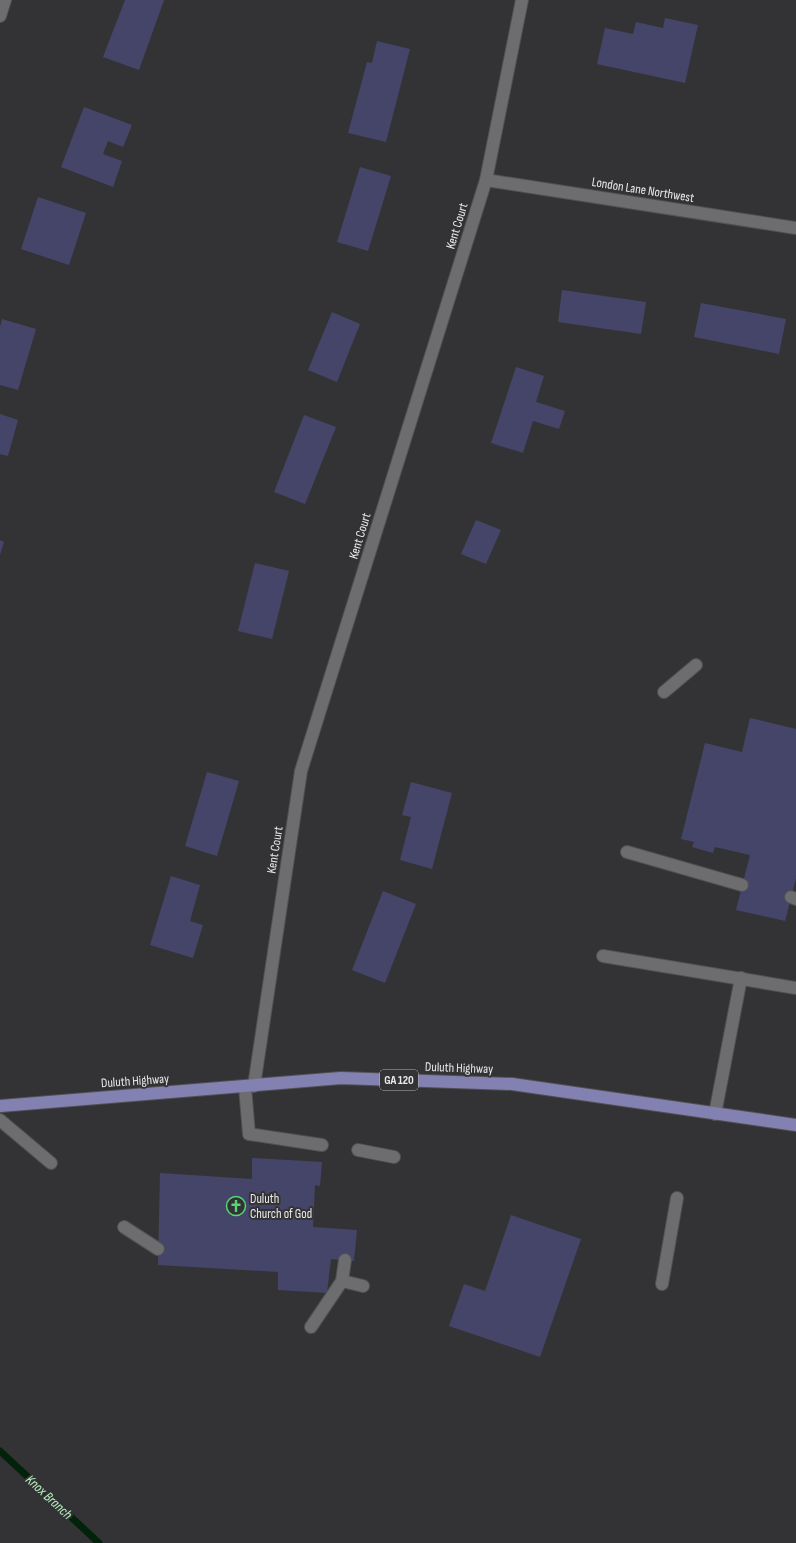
<svg xmlns="http://www.w3.org/2000/svg" width="796" height="1543" font-family="'Sofia Sans Condensed',sans-serif">
	<style>
		.lines { fill: none; stroke-linecap: round; stroke-linejoin: round }
		.stream { stroke: #02220a; stroke-width: 7 }
		.building { fill: #454569 }
		.lane-casing { stroke: #505153; stroke-width: 14 }
		.street-casing { stroke: #505153; stroke-width: 14 }
		.primary-casing { stroke: #505153; stroke-width: 14 }
		.lane { stroke: #6d6d70; stroke-width: 12 }
		.street { stroke: #6d6d70; stroke-width: 12 }
		.primary { stroke: #8281b1; stroke-width: 12 }
		.labels { text-anchor: middle; dominant-baseline: central; stroke-width: 4; stroke-linejoin: round; paint-order: stroke }
		.shield { fill: #333336; stroke: #b3b3b5; stroke-width: 1 }
		.shield-label { font-size: 12px; font-weight: bold; fill: #eaeaec }
		.street-label { font-size: 13px; fill: #eaeaec; stroke: #333336 }
		.poi-label { font-size: 13px; fill: #eaeaec; stroke: #333336; text-anchor: start }
		.water-label { font-size: 14px; font-style: italic; fill: #b8f2c0; stroke: #333336 }
	</style>
	<rect width="100%" height="100%" fill="#333336"/>
	<g class="lines">
		<!-- stream -->
		<polyline class="stream" points="0,1451 99,1543"/>
	</g>
	<!-- building -->
	<g class="building">
		<polygon points="125,0 164,0 139,70 103,57"/>
		<polygon points="665,18 698,25 685,83 597,64 605,28 633,34 636,22 663,28"/>
		<polygon points="377,41 410,49 386,142 348,133 367,62 372,63"/>
		<polygon points="84,107 132,125 123,147 108,141 103,154 122,161 113,187 61,167"/>
		<polygon points="360,167 391,176 368,251 337,242"/>
		<polygon points="38,197 86,213 69,265 21,249"/>
		<polygon points="562,290 646,302 641,334 558,322"/>
		<polygon points="701,303 786,319 779,354 694,337"/>
		<polygon points="332,312 360,324 337,382 308,370"/>
		<polygon points="2,319 36,329 18,390 0,385 0,327"/>
		<polygon points="516,367 544,376 536,402 565,411 559,429 533,421 523,453 491,443"/>
		<polygon points="0,414 18,420 8,456 0,454"/>
		<polygon points="304,415 336,427 305,504 274,492"/>
		<polygon points="476,520 501,530 486,564 461,554"/>
		<polygon points="0,540 4,542 0,555"/>
		<polygon points="255,563 289,571 272,639 238,631"/>
		<polygon points="750,718 796,729 796,878 785,921 736,910 750,855 715,847 713,853 692,847 694,842 681,839 705,743 742,752"/>
		<polygon points="207,772 239,781 217,856 185,846"/>
		<polygon points="411,782 452,793 432,869 400,860 411,817 402,815"/>
		<polygon points="171,876 200,885 190,921 203,925 193,958 150,945"/>
		<polygon points="383,891 416,904 385,983 352,970"/>
		<polygon points="252,1158 322,1162 320,1186 315,1185 313,1227 357,1230 354,1261 331,1259 327,1293 278,1290 278,1272 158,1265 160,1173 252,1179"/>
		<polygon points="511,1215 581,1239 540,1357 449,1326 464,1284 485,1291"/>
	</g>
	<g class="lines">
		<!-- lane casing -->
		<g class="lane-casing">
			<g id="lane">
				<polyline points="664,692 696,665"/>
				<polyline points="627,852 742,885"/>
				<polyline points="791,897 796,899"/>
				<polyline points="603,956 796,988"/>
				<polyline points="245,1087 249,1134 322,1145"/>
				<polyline points="715,1114 741,978"/>
				<polyline points="0,1120 51,1163"/>
				<polyline points="358,1150 394,1157"/>
				<polyline points="124,1227 158,1249"/>
				<polyline points="342,1281 363,1286"/>
				<polyline points="662,1284 677,1198"/>
				<polyline points="311,1327 342,1281 345,1260"/>
			</g>
		</g>
		<!-- street casing -->
		<g class="street-casing">
			<g id="street">
				<polyline points="0,16 5,0"/>
				<polyline points="486,180 796,228"/>
				<polyline points="254,1086 301,771 486,180 522,0"/>
			</g>
		</g>
		<!-- primary casing -->
		<g class="primary-casing">
			<polyline id="primary" points="0,1106 341,1078 512,1084 796,1125"/>
		</g>
		<!-- lane -->
		<use href="#lane" class="lane"/>
		<!-- street -->
		<use href="#street" class="street"/>
		<!-- primary -->
		<use href="#primary" class="primary"/>
	</g>
	<!-- icons -->
	<defs>
		<g id="church-ring" transform="scale(1)"><circle r="9.5" fill="#333336" stroke="#53d673" stroke-width="1.5"/><path d="M-1.2-6h2.4v3.5h3.3v2.4h-3.3V6h-2.4V-.1h-3.3v-2.4h3.3Z" fill="#53d673"/></g>
	</defs>
	<g fill-rule="evenodd">
		<use href="#church-ring" x="236" y="1206"/>
	</g>
	<g class="labels">
		<!-- shield labels -->
		<rect class="shield" x="380" y="1070" width="38" height="20" rx="3"/>
		<g class="shield-label">
			<text x="399" y="1080">GA 120</text>
		</g>
		<!-- street labels -->
		<g class="street-label">
			<text transform="translate(643 190) rotate(9)">London Lane Northwest</text>
			<text transform="translate(457 226) rotate(-73)">Kent Court</text>
			<text transform="translate(360 536) rotate(-73)">Kent Court</text>
			<text transform="translate(275 850) rotate(-81)">Kent Court</text>
			<text transform="translate(459 1068) rotate(2)">Duluth Highway</text>
			<text transform="translate(135 1081) rotate(-4)">Duluth Highway</text>
		</g>
		<!-- poi labels -->
		<g class="poi-label">
			<text x="250" y="1199">Duluth<tspan x="250" dy="15">Church of God</tspan></text>
		</g>
		<!-- water labels -->
		<g class="water-label">
			<text transform="translate(49 1497) rotate(43)">Knox Branch</text>
		</g>
	</g>
</svg>
